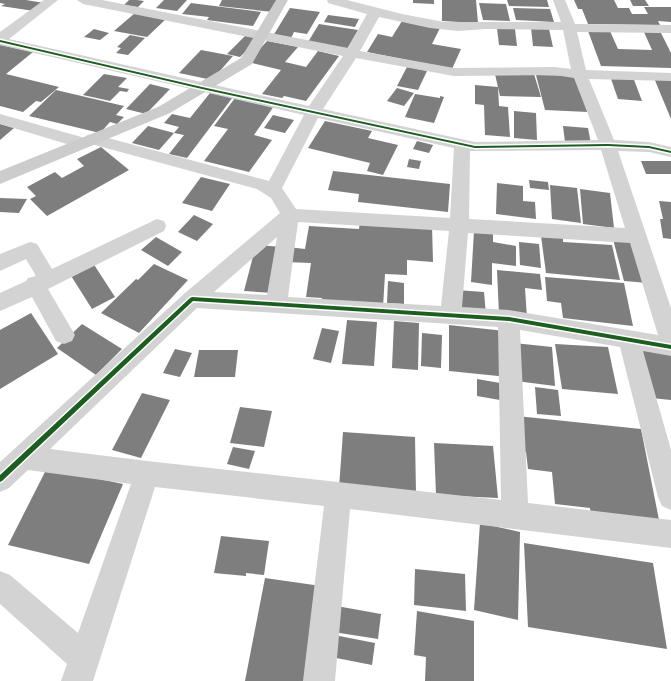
<svg xmlns="http://www.w3.org/2000/svg" width="671" height="681" font-family="'Archivo Narrow',sans-serif">
	<style>
		.building { fill: #7e7e7e }
		.lines { fill: none; stroke-linecap: round; stroke-linejoin: round }
		.street { fill: #d3d3d3; fill-rule: evenodd }
		.secondary { fill: #ccc; fill-rule: evenodd }
		.cycleway-casing { stroke: #fff; stroke-width: 3 }
		.cycleway { fill: #1b5e20; fill-rule: evenodd }
	</style>
	<rect width="100%" height="100%" fill="#fff"/>
	<!-- building -->
	<g class="building">
		<polygon points="0,0 26,0 44,3 34,11 1,6 5,4 0,3"/>
		<polygon points="129,0 137,0 144,1 138,7 123,6"/>
		<polygon points="164,0 187,0 177,11 156,8"/>
		<polygon points="222,0 280,0 273,12 219,6"/>
		<polygon points="413,0 434,0 434,4 413,3"/>
		<polygon points="442,0 476,0 478,23 442,21"/>
		<polygon points="507,0 547,0 549,7 509,6"/>
		<polygon points="574,0 614,0 618,8 629,8 632,14 648,14 644,7 671,7 671,22 658,21 660,25 588,24 582,9 578,9"/>
		<polygon points="630,0 645,0 649,6 633,6"/>
		<polygon points="191,3 261,12 253,26 207,20 209,17 182,14"/>
		<polygon points="479,3 506,4 510,21 483,20"/>
		<polygon points="290,8 320,12 307,34 294,32 291,38 273,36"/>
		<polygon points="513,8 550,9 554,22 516,20"/>
		<polygon points="135,13 166,19 147,37 114,31"/>
		<polygon points="328,15 359,19 355,27 324,22"/>
		<polygon points="402,21 440,28 432,44 461,49 452,69 367,52 378,34 392,37"/>
		<polygon points="319,24 358,30 347,49 308,42"/>
		<polygon points="497,28 515,29 517,46 499,45"/>
		<polygon points="531,28 549,29 553,47 533,46"/>
		<polygon points="94,29 109,33 100,40 84,37"/>
		<polygon points="588,31 610,31 618,49 652,50 644,32 661,33 671,53 671,68 601,66"/>
		<polygon points="130,35 145,38 128,55 116,53 121,48 117,47"/>
		<polygon points="246,35 259,38 240,57 227,54"/>
		<polygon points="267,41 298,47 285,62 306,67 318,51 339,56 306,101 284,96 282,98 262,94 281,70 248,62"/>
		<polygon points="0,45 33,52 6,74 59,87 41,102 36,101 23,112 0,106"/>
		<polygon points="201,50 233,56 212,80 179,73"/>
		<polygon points="407,67 427,71 418,90 397,86"/>
		<polygon points="104,74 127,78 118,87 129,89 127,92 120,91 110,101 83,95"/>
		<polygon points="495,74 534,74 541,97 500,96"/>
		<polygon points="536,75 577,76 588,112 545,110"/>
		<polygon points="610,76 633,77 642,101 618,99"/>
		<polygon points="654,78 671,79 671,119"/>
		<polygon points="150,84 170,89 146,114 126,109"/>
		<polygon points="475,85 498,87 499,106 508,107 510,137 485,135 484,105 475,104"/>
		<polygon points="397,88 414,93 404,106 387,101"/>
		<polygon points="56,90 124,106 116,115 124,117 117,124 110,122 100,133 29,116"/>
		<polygon points="210,93 233,97 187,158 169,154 184,135 174,133 179,127 164,123 172,114 190,118"/>
		<polygon points="415,94 440,98 440,96 444,97 434,123 405,117"/>
		<polygon points="235,98 274,106 254,135 272,140 249,172 204,161 228,129 214,126"/>
		<polygon points="514,111 536,113 537,140 514,138"/>
		<polygon points="273,115 294,120 285,133 264,128"/>
		<polygon points="325,121 372,131 368,138 398,145 383,175 367,171 370,163 308,148"/>
		<polygon points="0,124 14,128 0,140"/>
		<polygon points="148,126 174,133 159,150 132,143"/>
		<polygon points="563,126 588,128 591,144 565,142"/>
		<polygon points="417,141 433,145 429,153 413,149"/>
		<polygon points="101,147 129,170 47,216 30,199 36,196 27,187 55,172 62,178 84,166 77,159"/>
		<polygon points="409,159 421,161 419,169 407,167"/>
		<polygon points="641,161 671,161 671,174 646,174"/>
		<polygon points="333,171 450,184 448,212 358,202 359,194 328,190"/>
		<polygon points="201,177 230,184 212,211 182,203"/>
		<polygon points="529,180 548,182 549,190 530,188"/>
		<polygon points="497,183 523,186 523,201 535,202 536,219 496,214"/>
		<polygon points="550,185 577,188 581,223 552,219"/>
		<polygon points="580,189 610,193 614,228 583,224"/>
		<polygon points="0,198 27,199 19,213 0,212"/>
		<polygon points="659,201 671,202 671,239 663,238 660,219 663,219"/>
		<polygon points="194,215 213,224 197,241 178,232"/>
		<polygon points="360,221 432,225 433,262 407,260 407,275 385,274 383,307 322,303 322,298 306,297 311,263 285,262 288,247 305,249 309,226 359,229"/>
		<polygon points="474,231 493,233 493,242 516,246 516,266 492,263 492,285 471,282"/>
		<polygon points="541,236 563,238 563,242 612,245 620,280 546,273"/>
		<polygon points="156,237 182,252 168,266 141,250"/>
		<polygon points="613,239 636,241 648,283 624,281"/>
		<polygon points="519,242 539,244 541,268 520,265"/>
		<polygon points="256,245 283,247 273,293 244,291"/>
		<polygon points="91,260 115,297 92,309 68,271"/>
		<polygon points="154,264 188,280 139,333 101,313 136,279 138,280"/>
		<polygon points="497,270 540,274 542,290 525,288 527,318 499,315"/>
		<polygon points="545,277 624,283 633,326 563,318 561,303 547,301"/>
		<polygon points="388,281 404,283 404,304 387,303"/>
		<polygon points="456,290 484,292 486,315 458,313"/>
		<polygon points="31,313 58,354 0,389 0,330"/>
		<polygon points="347,320 377,322 374,366 342,364"/>
		<polygon points="394,321 419,323 418,370 392,368"/>
		<polygon points="82,324 122,349 96,375 57,348"/>
		<polygon points="449,325 505,331 508,377 449,371"/>
		<polygon points="322,328 339,331 331,363 313,359"/>
		<polygon points="422,333 442,335 441,368 421,366"/>
		<polygon points="514,343 552,347 555,386 516,381"/>
		<polygon points="555,344 608,347 618,394 562,389"/>
		<polygon points="638,348 671,351 671,400 651,398"/>
		<polygon points="175,349 192,353 180,377 163,373"/>
		<polygon points="199,350 238,350 235,377 194,377"/>
		<polygon points="477,379 500,383 500,400 477,396"/>
		<polygon points="535,387 558,390 561,416 537,414"/>
		<polygon points="142,393 170,400 141,458 112,450"/>
		<polygon points="240,407 272,411 264,447 230,443"/>
		<polygon points="517,416 641,429 660,525 591,517 590,508 555,504 552,472 528,469 526,452 519,451"/>
		<polygon points="343,432 415,437 416,493 339,488"/>
		<polygon points="434,443 493,446 498,498 436,495"/>
		<polygon points="233,447 255,451 249,469 227,464"/>
		<polygon points="47,468 123,484 89,564 8,545"/>
		<polygon points="480,523 520,532 518,620 474,610"/>
		<polygon points="221,536 269,541 264,575 246,573 246,576 214,573"/>
		<polygon points="524,543 653,563 667,649 528,627"/>
		<polygon points="415,569 465,574 466,611 414,605"/>
		<polygon points="265,578 328,587 316,681 245,681"/>
		<polygon points="331,605 381,614 378,639 327,631"/>
		<polygon points="417,611 474,621 474,681 425,681 426,657 414,655"/>
		<polygon points="329,634 375,643 372,665 326,656"/>
	</g>
	<g class="lines">
		<!-- street -->
		<g class="street">
			<path d="M 44,0 L 58,0 L 9,39 L 309,106 L 343,56 L 83,4 L 77,0 L 102,0 L 348,48 L 367,14 L 328,3 L 327,0 L 347,0 L 402,14 L 444,22 L 561,22 L 553,0 L 565,0 L 575,24 L 671,25 L 671,33 L 577,32 L 586,70 L 671,73 L 671,81 L 589,79 L 614,140 L 649,142 L 671,147 L 671,157 L 649,152 L 618,151 L 671,308 L 671,356 L 643,351 L 671,450 L 671,510 L 662,506 L 658,497 L 620,347 L 520,330 L 528,503 L 671,520 L 671,548 L 350,509 L 335,681 L 303,681 L 324,506 L 155,487 L 93,681 L 61,681 L 67,664 L 0,604 L 0,571 L 10,575 L 78,633 L 131,484 L 28,470 L 9,488 L 0,492 L 0,462 L 185,293 L 280,213 L 271,198 L 257,189 L 91,144 L 89,147 L 83,148 L 77,147 L 0,124 L 0,114 L 85,138 L 87,135 L 93,134 L 269,181 L 304,115 L 0,45 L 0,32 ZM 379,17 L 430,28 L 458,31 L 486,29 L 563,30 L 571,69 L 555,67 L 454,68 L 360,51 ZM 356,58 L 454,76 L 555,75 L 574,78 L 598,140 L 475,142 L 323,109 ZM 318,118 L 454,148 L 450,218 L 296,209 L 282,188 ZM 601,150 L 625,228 L 469,219 L 470,151 ZM 298,222 L 449,231 L 441,306 L 288,297 ZM 468,233 L 630,243 L 658,335 L 509,310 L 462,307 ZM 277,237 L 267,295 L 214,292 ZM 197,308 L 498,327 L 501,500 L 147,461 L 50,449 Z"/>
			<polygon points="157,219 164,221 166,226 164,231 48,289 75,335 72,341 64,344 56,341 32,297 0,311 0,293 26,281 28,278 36,276 26,259 0,271 0,254 30,242 37,244 52,269"/>
		</g>
		<!-- secondary -->
		<polygon class="secondary" points="276,0 288,0 252,64 170,113 0,184 0,171 158,107 241,58"/>
		<!-- cycleway casing -->
		<g class="cycleway-casing">
			<g id="cycleway">
				<polygon points="0,40 202,87 475,146 608,144 649,146 671,151 671,153 649,148 608,146 475,148 202,89 0,42"/>
				<polygon points="192,297 509,317 671,345 671,349 509,321 193,301 2,481 0,482 0,475 190,298"/>
			</g>
		</g>
		<!-- cycleway -->
		<use href="#cycleway" class="cycleway"/>
	</g>
</svg>
